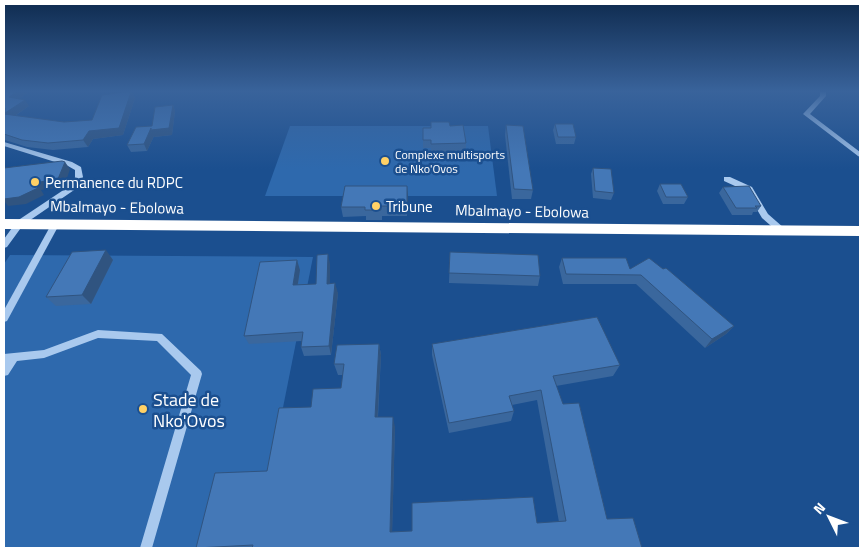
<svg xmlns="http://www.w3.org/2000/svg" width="864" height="552" font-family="'Titillium Web',sans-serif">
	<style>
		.green { fill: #2e69ad }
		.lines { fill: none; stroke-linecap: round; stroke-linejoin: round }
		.minor { fill: #a9c9ee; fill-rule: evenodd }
		.highway { fill: #fff; fill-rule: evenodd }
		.wall { fill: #3a679d }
		.shaded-wall { fill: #305480 }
		.building { fill: #4478b7; stroke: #305480 }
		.poi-dot { fill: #ffd166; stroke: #1b4f8f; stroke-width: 2 }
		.labels { text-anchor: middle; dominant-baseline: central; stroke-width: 5; stroke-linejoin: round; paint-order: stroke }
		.far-poi-label { font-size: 12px; fill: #fff; stroke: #1b4f8f; text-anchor: start }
		.poi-label { font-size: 15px; fill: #fff; stroke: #1b4f8f; text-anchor: start }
		.street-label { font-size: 15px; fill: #fff; stroke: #1b4f8f }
		.near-poi-label { font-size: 18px; fill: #fff; stroke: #1b4f8f; text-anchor: start }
	</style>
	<rect width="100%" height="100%" fill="#1b4f8f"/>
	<!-- green -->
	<g class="green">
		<polygon points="290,126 488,126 497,196 265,196"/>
		<polygon points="10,255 313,257 255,548 4,548 4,264"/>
	</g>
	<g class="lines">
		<!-- minor -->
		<g class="minor">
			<polygon points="820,92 826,92 826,96 810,114 860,152 860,157 858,156 803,114 820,96"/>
			<polygon points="4,142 72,162 81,167 83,177 80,186 23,225 7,247 4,248 4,239 17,221 74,183 75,177 75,170 68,166 4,146"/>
			<polygon points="724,177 730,177 752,187 768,214 784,228 785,230 784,232 778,232 762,218 746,191 724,181"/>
			<polygon points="56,220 60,223 7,321 4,322 4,310 52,223"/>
			<polygon points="98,330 162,334 201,371 202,374 152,548 140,548 191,375 157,341 98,338 44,358 17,361 8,375 4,376 4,354 44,350"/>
		</g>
		<!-- highway -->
		<polygon class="highway" points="4,219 860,226 860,236 4,229"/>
	</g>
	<!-- wall -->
	<g class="wall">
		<polygon points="4,92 28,92 19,99 29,106 15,116 64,122 92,120 124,92 132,92 135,98 123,135 93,139 88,147 53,150 27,147 5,140 4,141 4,120 6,114 4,114"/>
		<polygon points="173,105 175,111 172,135 154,137 154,136 147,151 131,152 127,145 152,126"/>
		<polygon points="555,124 576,137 574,144 556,144 553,130"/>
		<polygon points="506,125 533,190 531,199 512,199 505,135"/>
		<polygon points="450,126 466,143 466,152 431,153 431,148 423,148 423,140 431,128"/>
		<polygon points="593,168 614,193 611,200 593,198 591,174"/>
		<polygon points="660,184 688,197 684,204 663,204 657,191"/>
		<polygon points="723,187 761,206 757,212 753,212 752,215 732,215 719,193"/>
		<polygon points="408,196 407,216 382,216 382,220 366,220 366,216 343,217 341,207"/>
		<polygon points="450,252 540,276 538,286 449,283"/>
		<polygon points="562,258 630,269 734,326 726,334 705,348 636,284 563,284 559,267"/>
		<polygon points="113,260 91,304 56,306 46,297"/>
		<polygon points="330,264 330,284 338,293 331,355 304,356 301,347 302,341 249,344 244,336 300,270 298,285 316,284"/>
		<polygon points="379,344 381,355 378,417 395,427 392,532 559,522 537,400 512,405 514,411 511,421 449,433 432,355 432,344 620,365 613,376 556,386 607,519 642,548 196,548 267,471 311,407 341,388 343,375 338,375 334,364"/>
	</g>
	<!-- shaded-wall -->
	<g class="shaded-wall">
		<polygon points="16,92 28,92 13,104 9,97"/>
		<polygon points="131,92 132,92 135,98 123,135 93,139 88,147 83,140 89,131"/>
		<polygon points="25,100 29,106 10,119 5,113"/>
		<polygon points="173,105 175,111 172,135 154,137 154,136 147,151 144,144 151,128"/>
		<polygon points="65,162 70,169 64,187 41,190 44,195 26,204 8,206 4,201 4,199 34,183"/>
		<polygon points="407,186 408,196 407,216"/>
		<polygon points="106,250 113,260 91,304 82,295"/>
		<polygon points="328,254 330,264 330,293 327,284"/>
		<polygon points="297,260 300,270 296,295 293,285"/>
		<polygon points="335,283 338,293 331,355 329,346"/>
		<polygon points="734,326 726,334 705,348 712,339"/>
		<polygon points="379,344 381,355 377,427 375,417"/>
		<polygon points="393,417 395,427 392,538 390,532"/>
	</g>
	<!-- building -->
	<g class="building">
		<polygon points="4,92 16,92 9,97 25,100 5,113 5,108 4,108"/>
		<polygon points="124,92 131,92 119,128 89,131 83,140 48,143 22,140 4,134 4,114 64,122 92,120 102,95"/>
		<polygon points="173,105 169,128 151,130 151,128 144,144 127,145 136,127 152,126 155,107"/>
		<polygon points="431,122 449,122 450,126 463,125 466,143 431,144 431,140 423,140 423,128 431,128"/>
		<polygon points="555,124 573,124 576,137 558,137"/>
		<polygon points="506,125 523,126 533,190 514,189"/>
		<polygon points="62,161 65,162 58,179 34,183 38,188 19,197 4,199 4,168"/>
		<polygon points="593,168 611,169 614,193 595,191"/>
		<polygon points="660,184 681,184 688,197 666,197"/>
		<polygon points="345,186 407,186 407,206 381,206 381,210 365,210 365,207 341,207"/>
		<polygon points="749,186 761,206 755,206 757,208 736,208 723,187"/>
		<polygon points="106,250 82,295 46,297 72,252"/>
		<polygon points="450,252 538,255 540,276 449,273"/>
		<polygon points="328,254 327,284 335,283 329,346 301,347 303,332 244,336 260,262 297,260 293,285 316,284 317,255"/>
		<polygon points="562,258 626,258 630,269 649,258 663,269 666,268 734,326 712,339 641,275 566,274"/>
		<polygon points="597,317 620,365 553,376 563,404 579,403 607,519 633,518 642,548 252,548 253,545 196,548 215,473 267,471 279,408 311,407 313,389 341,388 344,364 334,364 337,345 379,344 375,417 393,417 390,532 412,531 412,503 533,497 537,523 566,521 541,390 509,396 514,411 449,423 432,344"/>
	</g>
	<!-- sky -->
	<linearGradient id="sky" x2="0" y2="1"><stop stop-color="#0f2b4f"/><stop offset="0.54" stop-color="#39639b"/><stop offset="1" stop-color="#39639b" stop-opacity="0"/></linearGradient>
	<rect width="864" height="169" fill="url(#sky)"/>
	<!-- markers -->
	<g class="poi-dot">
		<circle cx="385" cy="161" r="5"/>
		<circle cx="35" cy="182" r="5"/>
		<circle cx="376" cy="206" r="5"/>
		<circle cx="143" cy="409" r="5"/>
	</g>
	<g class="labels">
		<!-- far-poi labels -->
		<g class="far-poi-label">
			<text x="395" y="154">Complexe multisports<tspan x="395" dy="14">de Nko'Ovos</tspan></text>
		</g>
		<!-- poi labels -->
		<g class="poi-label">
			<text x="45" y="182">Permanence du RDPC</text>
			<text x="386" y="206">Tribune</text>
		</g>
		<!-- street labels -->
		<g class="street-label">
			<text transform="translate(117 207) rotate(1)">Mbalmayo - Ebolowa</text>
			<text transform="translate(522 211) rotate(1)">Mbalmayo - Ebolowa</text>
		</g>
		<!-- near-poi labels -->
		<g class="near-poi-label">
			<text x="153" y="399">Stade de<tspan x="153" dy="21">Nko'Ovos</tspan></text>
		</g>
	</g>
	<!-- border -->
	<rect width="864" height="552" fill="none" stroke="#ffffff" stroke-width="10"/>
	<!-- north arrow -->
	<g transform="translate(829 517) rotate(312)" stroke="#1b4f8f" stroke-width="4" paint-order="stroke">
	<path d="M0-4L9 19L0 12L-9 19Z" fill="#ffffff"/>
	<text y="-8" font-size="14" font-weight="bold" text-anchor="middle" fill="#ffffff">N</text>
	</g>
</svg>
